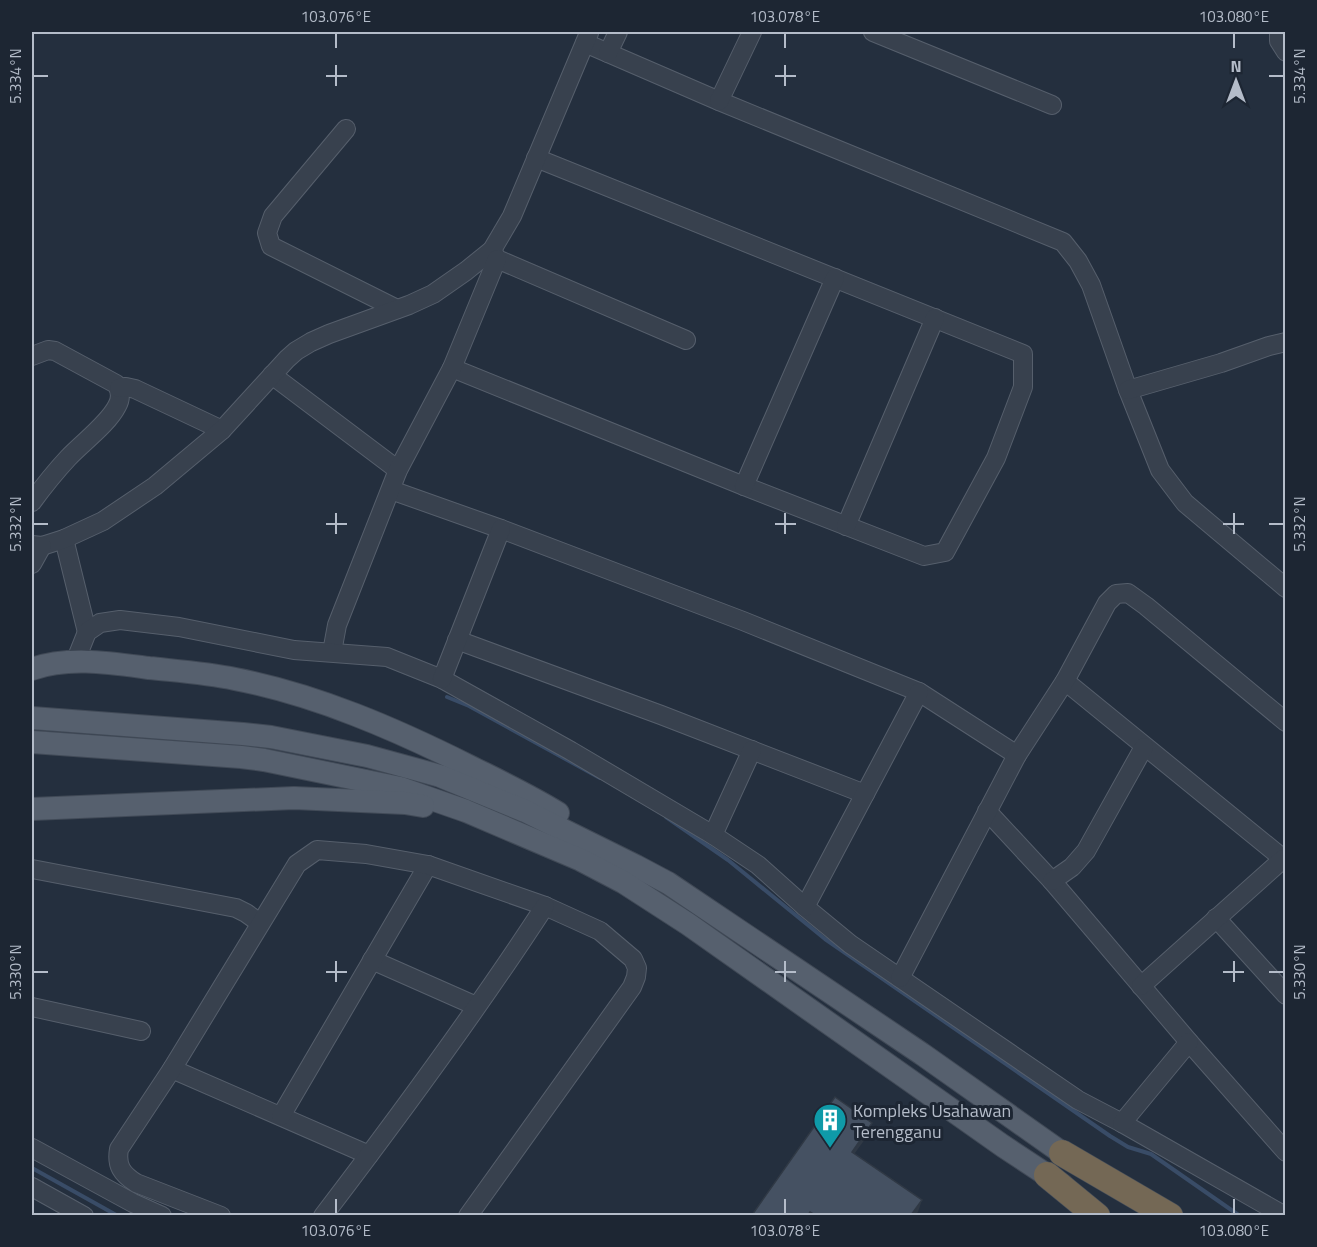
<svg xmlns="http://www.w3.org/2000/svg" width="1317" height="1247" font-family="'Titillium Web',sans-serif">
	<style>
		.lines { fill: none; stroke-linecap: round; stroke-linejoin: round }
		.stream { stroke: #394c67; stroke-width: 4 }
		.minor-casing { stroke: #565f6c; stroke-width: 20 }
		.major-casing { stroke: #414a57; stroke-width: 24 }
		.highway-casing { stroke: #434c59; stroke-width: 27 }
		.minor { stroke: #38414e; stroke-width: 18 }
		.major { stroke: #56606e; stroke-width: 22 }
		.highway { stroke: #746855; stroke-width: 26 }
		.shaded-wall { fill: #303945 }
		.building { fill: #455162; stroke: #303945; stroke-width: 1.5 }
		.ticks { fill: none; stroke: #b4bcc9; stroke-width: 2 }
		.labels { text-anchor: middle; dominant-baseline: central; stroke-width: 6; stroke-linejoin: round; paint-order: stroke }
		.poi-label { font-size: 18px; fill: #b4bcc9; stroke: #1d2633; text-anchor: start }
		.neatline { fill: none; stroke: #b4bcc9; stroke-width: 2 }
		.ticks-label { font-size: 15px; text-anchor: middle; fill: #b4bcc9 }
	</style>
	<rect width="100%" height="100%" fill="#242f3e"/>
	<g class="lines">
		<!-- stream -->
		<g class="stream">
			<polyline points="447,697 469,706 600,778"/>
			<polyline points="666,817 728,860 825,939 1110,1136 1128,1147 1151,1154 1240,1216"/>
			<polyline points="32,1168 118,1216"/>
		</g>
		<!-- minor casing -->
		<g class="minor-casing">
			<g id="minor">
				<polyline points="873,32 1052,105"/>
				<polyline points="1279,32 1279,41 1286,52"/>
				<polyline points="585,43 719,101 1063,242 1078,261 1091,285 1128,390 1160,470 1185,503 1286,588"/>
				<polyline points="608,53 618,32"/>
				<polyline points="719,101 752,32"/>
				<polyline points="346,129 273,216 267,233 271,246 397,309"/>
				<polyline points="492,250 497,259 686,340"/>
				<path d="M 32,356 L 48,350 L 55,351 L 116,384 C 121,391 121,399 117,406 C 108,424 82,443 68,458 C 55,472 43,487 32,502"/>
				<polyline points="452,368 744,486 924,556 945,552 996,458 1023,387 1023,354 536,158"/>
				<polyline points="272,375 398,470"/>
				<polyline points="119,388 126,387 135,389 222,430"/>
				<polyline points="1128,390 1221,363 1269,346 1286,342"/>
				<polyline points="744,486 835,278"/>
				<polyline points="391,490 501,529 743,621 919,692 1017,755"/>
				<polyline points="846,526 935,318"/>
				<polyline points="64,539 87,632"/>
				<polyline points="32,545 42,546 64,539 103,521 155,486 222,430 287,359 296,351 311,342 329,334 409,305 433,294 466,271 492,250 512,216 589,33"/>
				<polyline points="32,564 42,546"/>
				<polyline points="457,640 661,715 865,794"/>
				<polyline points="332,652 337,625 398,470 452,368 497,259"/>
				<polyline points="75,662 87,632 100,623 120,620 179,627 294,650 387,657 442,679 571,751 713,835 758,865 805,907 850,944 1078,1100 1122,1123 1285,1216"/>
				<polyline points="442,679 501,529"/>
				<polyline points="1065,681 1286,861"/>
				<polyline points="987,811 1052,881 1189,1042 1286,1152"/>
				<polyline points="713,835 752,750"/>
				<polyline points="32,869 236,908 246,913 260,923"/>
				<polyline points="1052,881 1072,867 1086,851 1144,747"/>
				<polyline points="805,907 919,692"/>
				<polyline points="1216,918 1286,995"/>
				<polyline points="372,960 476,1006"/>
				<polyline points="900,978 1017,755 1065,681 1107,603 1116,594 1128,593 1146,606 1286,722"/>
				<polyline points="1141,986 1283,859"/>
				<polyline points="32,1007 141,1031"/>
				<polyline points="172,1069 369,1155"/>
				<polyline points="281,1116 428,865"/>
				<polyline points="1122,1123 1189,1042"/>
				<polyline points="32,1148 133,1203 162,1216"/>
				<polyline points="32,1187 84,1216"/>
				<path d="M 221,1216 L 136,1183 C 122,1174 116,1166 119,1149 L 172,1069 L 297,864 L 317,850 L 366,854 L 428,865 L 545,906 L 600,931 L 633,959 L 637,968 L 636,977 L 632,987 L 468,1216"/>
				<path d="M 323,1216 C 400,1115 476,1012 545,906"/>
			</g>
		</g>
		<!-- major casing -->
		<g class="major-casing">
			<g id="major">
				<path d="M 32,669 C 69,656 111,663 149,668 C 177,671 207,673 235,679 C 317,695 395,729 469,766 C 499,781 529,795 558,813"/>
				<polyline points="32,718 243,734 271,737 367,756 440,776 525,811 636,866 668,883 922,1054 1075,1162"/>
				<polyline points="32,742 241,757 264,760 400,788 466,811 581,860 623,882 688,924 1003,1146 1062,1185"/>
				<polyline points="32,809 294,798 405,803 423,806"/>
			</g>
		</g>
		<!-- highway casing -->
		<g class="highway-casing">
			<g id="highway">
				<polyline points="1062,1153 1170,1216"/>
				<polyline points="1047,1175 1097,1216"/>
			</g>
		</g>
		<!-- minor -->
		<use href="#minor" class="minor"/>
		<!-- major -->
		<use href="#major" class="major"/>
		<!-- highway -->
		<use href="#highway" class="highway"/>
	</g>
	<!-- shaded-wall -->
	<g class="shaded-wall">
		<polygon points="872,1123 868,1135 847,1164 852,1152"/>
		<polygon points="922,1200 918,1212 915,1215 911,1215"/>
	</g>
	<!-- building -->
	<polygon class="building" points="835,1097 872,1123 852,1152 922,1200 911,1215 815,1215 810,1212 808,1215 752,1215"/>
	<!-- ticks -->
	<path class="ticks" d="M 336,33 L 336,48M 785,33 L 785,48M 1234,33 L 1234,48M 336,65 L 336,86M 785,65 L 785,86M 33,76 L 48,76M 326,76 L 347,76M 775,76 L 796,76M 1269,76 L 1284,76M 336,513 L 336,534M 785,513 L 785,534M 1234,513 L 1234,534M 33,524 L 48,524M 326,524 L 347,524M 775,524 L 796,524M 1223,524 L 1244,524M 1269,524 L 1284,524M 336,961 L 336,982M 785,961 L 785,982M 1234,961 L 1234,982M 33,972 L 48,972M 326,972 L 347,972M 775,972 L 796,972M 1223,972 L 1244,972M 1269,972 L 1284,972M 336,1199 L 336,1214M 785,1199 L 785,1214M 1234,1199 L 1234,1214"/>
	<!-- icons -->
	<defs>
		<g id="building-pin" transform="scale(1.725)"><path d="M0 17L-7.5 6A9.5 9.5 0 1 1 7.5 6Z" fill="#0f9aa8" stroke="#1d2633"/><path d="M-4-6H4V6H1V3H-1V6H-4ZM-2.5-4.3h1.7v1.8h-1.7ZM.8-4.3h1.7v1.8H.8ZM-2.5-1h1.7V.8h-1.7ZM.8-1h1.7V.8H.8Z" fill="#fff"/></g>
	</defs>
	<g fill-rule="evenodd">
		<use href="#building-pin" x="830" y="1120"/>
	</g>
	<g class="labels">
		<!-- poi labels -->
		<g class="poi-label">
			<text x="853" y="1110">Kompleks Usahawan<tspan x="853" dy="21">Terengganu</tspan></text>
		</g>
	</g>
	<!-- border -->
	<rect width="1317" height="1247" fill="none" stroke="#1d2633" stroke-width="66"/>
	<!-- north arrow -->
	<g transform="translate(1236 81)" stroke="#1d2633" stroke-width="4.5" paint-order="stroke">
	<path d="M0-4.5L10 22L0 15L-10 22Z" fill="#b4bcc9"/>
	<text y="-9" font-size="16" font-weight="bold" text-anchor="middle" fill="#b4bcc9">N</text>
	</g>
	<rect x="33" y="33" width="1251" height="1181" class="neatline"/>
	<g class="ticks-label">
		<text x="336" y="22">103.076°E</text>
		<text x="785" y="22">103.078°E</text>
		<text x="1234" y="22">103.080°E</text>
		<text transform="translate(16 76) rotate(-90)" y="5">5.334°N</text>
		<text transform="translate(1300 76) rotate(-90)" y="5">5.334°N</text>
		<text transform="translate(16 524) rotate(-90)" y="5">5.332°N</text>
		<text transform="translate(1300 524) rotate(-90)" y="5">5.332°N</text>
		<text transform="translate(16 972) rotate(-90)" y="5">5.330°N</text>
		<text transform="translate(1300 972) rotate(-90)" y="5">5.330°N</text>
		<text x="336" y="1236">103.076°E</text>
		<text x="785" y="1236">103.078°E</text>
		<text x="1234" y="1236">103.080°E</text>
	</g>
</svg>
